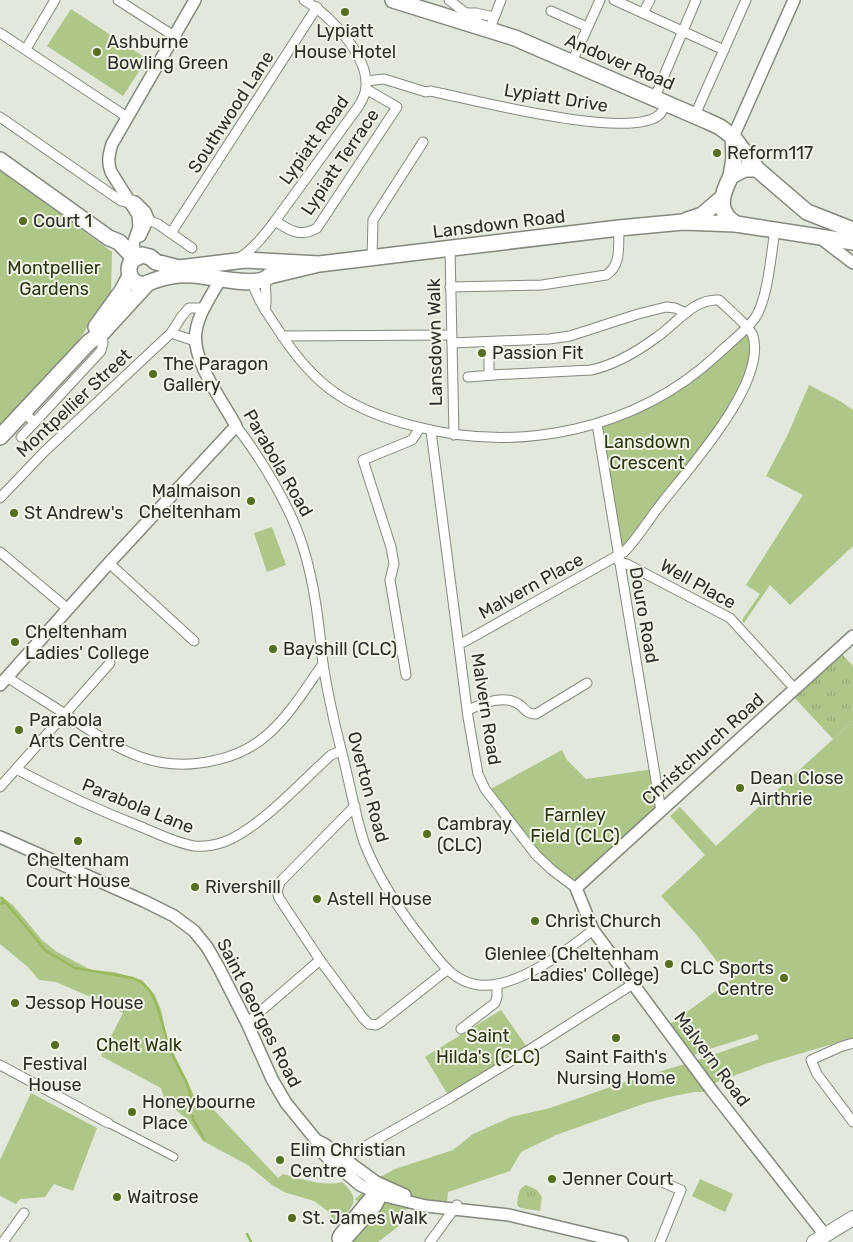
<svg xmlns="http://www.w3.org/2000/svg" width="853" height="1242" font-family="Rubik,sans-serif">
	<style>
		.grass { fill: url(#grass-tufts) }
		.park { fill: #aec687 }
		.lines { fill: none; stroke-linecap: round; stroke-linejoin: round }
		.stream { stroke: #98b95c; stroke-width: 2.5 }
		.pedestrian-casing { stroke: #84897d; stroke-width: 9 }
		.minor-casing { stroke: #84897d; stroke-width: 11 }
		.tertiary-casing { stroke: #84897d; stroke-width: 14 }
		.secondary-casing { stroke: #84897d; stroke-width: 16 }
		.primary-casing { stroke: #84897d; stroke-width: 18 }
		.trunk-casing { stroke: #84897d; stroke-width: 18 }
		.pedestrian { stroke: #fff; stroke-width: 7 }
		.minor { stroke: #fff; stroke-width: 9 }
		.tertiary { stroke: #fff; stroke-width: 11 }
		.secondary { stroke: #fff; stroke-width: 14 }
		.primary { stroke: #fff; stroke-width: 15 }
		.trunk { stroke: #fff; stroke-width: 15 }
		.poi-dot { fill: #566e20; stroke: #f0f5e8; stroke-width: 2 }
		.labels { text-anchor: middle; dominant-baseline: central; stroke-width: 4; stroke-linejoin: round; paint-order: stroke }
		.poi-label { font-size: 18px; fill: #2c2e29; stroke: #f0f5e8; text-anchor: start }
		.street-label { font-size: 18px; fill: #2c2e29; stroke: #f0f5e8 }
		.park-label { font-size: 18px; fill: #2a3610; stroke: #f0f5e8 }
	</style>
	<defs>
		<pattern id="grass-tufts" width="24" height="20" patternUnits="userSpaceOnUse" patternTransform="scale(1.25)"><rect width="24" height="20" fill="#aec687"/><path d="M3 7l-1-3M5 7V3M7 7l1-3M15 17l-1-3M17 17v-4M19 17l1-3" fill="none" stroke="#96aa75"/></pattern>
	</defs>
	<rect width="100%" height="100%" fill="#e2e8db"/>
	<!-- grass -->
	<g class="grass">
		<polygon points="838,650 853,666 853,721 833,739 790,693"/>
		<path d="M 526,1185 L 537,1190 L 542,1197 L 540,1211 L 521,1208 L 517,1205 C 518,1197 518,1188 526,1185 Z"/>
	</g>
	<!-- park -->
	<g class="park">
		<polygon points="71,9 147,59 123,96 47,46"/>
		<polygon points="0,170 112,252 111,292 74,347 0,431"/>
		<polygon points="747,327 754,356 727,420 618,557 597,424 653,401"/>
		<polygon points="809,385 840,401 853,410 853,546 790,605 770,585 744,623 742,620 760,594 746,585 803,495 766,476 788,434"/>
		<polygon points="272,527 286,565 267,572 254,533"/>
		<polygon points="853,721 853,1038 765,1064 709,1085 713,1092 694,1092 669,1097 646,1103 556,1135 521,1152 510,1171 448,1192 447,1204 428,1202 402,1211 399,1226 378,1242 352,1242 376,1216 355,1199 382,1176 395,1169 453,1150 473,1134 511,1117 550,1108 631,1080 692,1062 759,1039 757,1034 700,1052 689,1058 666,1027 735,977 727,969 723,969 695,933 661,896 705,855 670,816 680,807 716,846"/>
		<polygon points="562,750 567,760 586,779 654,769 661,811 576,888 552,870 487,791"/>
		<path d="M 0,896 L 13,905 L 42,940 L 57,952 L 91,970 L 114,972 L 142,980 L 155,995 L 161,1010 L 168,1041 L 197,1102 L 214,1110 L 278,1178 L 283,1174 C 301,1179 325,1187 342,1182 C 363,1201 352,1206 337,1225 L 333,1221 L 329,1212 L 314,1201 L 284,1192 L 272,1185 L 248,1165 L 203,1141 L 188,1120 L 165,1101 L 161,1088 L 101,1056 L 123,1013 L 93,998 L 56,982 L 39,980 L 28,967 L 0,944 Z"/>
		<polygon points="501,1010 529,1050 450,1098 425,1057"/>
		<polygon points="31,1093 97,1128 73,1191 54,1184 45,1197 20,1199 16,1204 0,1196 0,1160"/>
		<polygon points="700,1179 733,1194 725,1212 692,1196"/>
	</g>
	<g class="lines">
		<!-- stream -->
		<g class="stream">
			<polyline points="2,898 46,951 75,968 133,978 142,983 150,991 157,1005 170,1051 186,1081 192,1100"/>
			<polyline points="0,904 6,902"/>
			<polyline points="193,1116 193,1119 204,1139"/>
			<polyline points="247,1234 251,1242"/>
		</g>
		<!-- pedestrian casing -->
		<g class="pedestrian-casing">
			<polyline id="pedestrian" points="108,1123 174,1157"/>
		</g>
		<!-- minor casing -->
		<g class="minor-casing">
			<g id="minor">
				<polyline points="118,0 174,36"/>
				<polyline points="449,0 489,31 501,0"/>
				<polyline points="614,0 724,50"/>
				<polyline points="551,11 587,27"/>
				<polyline points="467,13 476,13 494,17"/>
				<polyline points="643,13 650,0"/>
				<polyline points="0,33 127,117"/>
				<polyline points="26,49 55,0"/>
				<polyline points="572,62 600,0"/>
				<path d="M 366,81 L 384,79 L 426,92 L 430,91 C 471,99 629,141 659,115 C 663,112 664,106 666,102"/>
				<polyline points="655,97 696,0"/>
				<polyline points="695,115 746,0"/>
				<polyline points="0,117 121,201 129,203 132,200"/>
				<polyline points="143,218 158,224 192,248"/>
				<path d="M 275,221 C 289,230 300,238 317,228 L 397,107 L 366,89"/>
				<polyline points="171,233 317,7"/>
				<polyline points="450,249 454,435"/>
				<path d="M 239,258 C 253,250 265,234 275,221 L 358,107 C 362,101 366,94 366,86 C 368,55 329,14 304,0"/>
				<polyline points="372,258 373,220 423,142"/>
				<path d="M 245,282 L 253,285 C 259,302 269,316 279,331 C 294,354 311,376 334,392 C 358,409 386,419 414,426 C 520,454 636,430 717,355 C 729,343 745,332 755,318 C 768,299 771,254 775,230"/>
				<path d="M 450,287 L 542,285 L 606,275 C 622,266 618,244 619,228"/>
				<path d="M 265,310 C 268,299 264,290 266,279"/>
				<polyline points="171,333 195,341"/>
				<polyline points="282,336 451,335"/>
				<polyline points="452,343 549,339 570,336 638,314 666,307 675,308 686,313"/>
				<polyline points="468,377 494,375"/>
				<polyline points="23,413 35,422 101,351 103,343 102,333"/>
				<polyline points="597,424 661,811"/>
				<polyline points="431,431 468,717 478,774 485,789 536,855 552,870 576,888"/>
				<polyline points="21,437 35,422"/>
				<polyline points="0,498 44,452 171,333 182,316 189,308 204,308"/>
				<polyline points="0,552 68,609"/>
				<polyline points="619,562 627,564 730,618 795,689"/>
				<polyline points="109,563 194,641"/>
				<path d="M 459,642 L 464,642 L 624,552 C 639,537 648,520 661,504 C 689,468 767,383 753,336 C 751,328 726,307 719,300 C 694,298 676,324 657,337 C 638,351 615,365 591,370 L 492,375 L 489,371 L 489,342"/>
				<path d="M 323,664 C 328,696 335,726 343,757 C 350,785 355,814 364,842 C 378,879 402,914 427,945 C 441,963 454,982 479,985 C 516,989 565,952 593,930"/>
				<polyline points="406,675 390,580 394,564 391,547 363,460 412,440 420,428"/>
				<path d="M 7,677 C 28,691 50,704 71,718 C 118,749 156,775 216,760 C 234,756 252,748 267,735 C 290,715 305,689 323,664 C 319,625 315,585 303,547 C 291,508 261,458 236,426"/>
				<path d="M 468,710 C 482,704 504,693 520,705 C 526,710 527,714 536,714 L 587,683"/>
				<path d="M 16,769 C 57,791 100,811 144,828 C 160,835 177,843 194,846 C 204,847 215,845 224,842 C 259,829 302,781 331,755 L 341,751"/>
				<polyline points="0,787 110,663"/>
				<polyline points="355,806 280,882 277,892 279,898 320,960 363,1018 369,1024 376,1025 381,1022 447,970"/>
				<polyline points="247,1023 320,960"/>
				<polyline points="461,1029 495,1003 497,997 497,984"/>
				<polyline points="853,1043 840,1047 811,1060 817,1074 853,1122"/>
				<polyline points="0,1065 108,1123"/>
				<polyline points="345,1160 355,1152 450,1098 529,1050 633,984"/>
				<polyline points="655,1179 681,1190 660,1242"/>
				<polyline points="3,1242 24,1213"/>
				<polyline points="430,1242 457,1205"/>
			</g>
		</g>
		<!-- tertiary casing -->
		<g class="tertiary-casing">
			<g id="tertiary">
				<polyline points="733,137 794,0"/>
				<polyline points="135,202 145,212 148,219 140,236"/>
				<polyline points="819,237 853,263"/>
				<path d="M 136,257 L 133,244 L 139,227 L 138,215 L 111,172 C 107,162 109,154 112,144 L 195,0"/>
				<path d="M 0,685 L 109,563 L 236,426 C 222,400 191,360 196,331 C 199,312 212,295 221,278"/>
				<polyline points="0,837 144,901 174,916 194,931 207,947 219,968 247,1023 272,1079 286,1103 316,1140 320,1150 329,1159 360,1185 381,1195 426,1206 509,1215 622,1242"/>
				<polyline points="316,1140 324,1144 376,1182 405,1195"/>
				<polyline points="825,1235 713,1092 593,930 576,888 853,636"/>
				<polyline points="339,1242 338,1238 340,1234 378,1188"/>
				<polyline points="344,1242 376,1206 384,1190"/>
			</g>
		</g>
		<!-- secondary casing -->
		<g class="secondary-casing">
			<polyline id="secondary" points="814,1242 853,1218"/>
		</g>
		<!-- primary casing -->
		<g class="primary-casing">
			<g id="primary">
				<polyline points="96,327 122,291 130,276"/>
				<polyline points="0,437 89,342 102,333 147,284"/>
			</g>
		</g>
		<!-- trunk casing -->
		<g class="trunk-casing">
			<g id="trunk">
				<polyline points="393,0 515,38 707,121 720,127 733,137 757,169 807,212 853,230"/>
				<polyline points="0,160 109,238 119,242 134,258"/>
				<polyline points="731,176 734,158 733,137"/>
				<polyline points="687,220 702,215 722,198"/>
				<path d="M 736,224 C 715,211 722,194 731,176 L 745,169 L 757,169"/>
				<path d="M 319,264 L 245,260 L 179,268 L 156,262 L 150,257 L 142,255 L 132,260 C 125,271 131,286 145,284 C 149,283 152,281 156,280 C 167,276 181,274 194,275 C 210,276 257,289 269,276 L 319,264 L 619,228 L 683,222 L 736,224 L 853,242"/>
			</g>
		</g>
		<!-- pedestrian -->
		<use href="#pedestrian" class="pedestrian"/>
		<!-- minor -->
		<use href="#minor" class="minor"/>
		<!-- tertiary -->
		<use href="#tertiary" class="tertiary"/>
		<!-- secondary -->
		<use href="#secondary" class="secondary"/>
		<!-- primary -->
		<use href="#primary" class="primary"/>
		<!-- trunk -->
		<use href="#trunk" class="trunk"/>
	</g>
	<!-- markers -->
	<g class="poi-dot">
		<circle cx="345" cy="12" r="5"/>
		<circle cx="97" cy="52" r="5"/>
		<circle cx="717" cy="153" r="5"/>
		<circle cx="23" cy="221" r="5"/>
		<circle cx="482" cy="353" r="5"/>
		<circle cx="153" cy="374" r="5"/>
		<circle cx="251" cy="501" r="5"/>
		<circle cx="14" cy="513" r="5"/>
		<circle cx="15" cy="642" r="5"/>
		<circle cx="273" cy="649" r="5"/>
		<circle cx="19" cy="730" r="5"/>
		<circle cx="740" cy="788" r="5"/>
		<circle cx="427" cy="834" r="5"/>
		<circle cx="78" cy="841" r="5"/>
		<circle cx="195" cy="887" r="5"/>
		<circle cx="317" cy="899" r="5"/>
		<circle cx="535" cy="921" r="5"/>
		<circle cx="669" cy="964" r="5"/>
		<circle cx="784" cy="978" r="5"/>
		<circle cx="15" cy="1003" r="5"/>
		<circle cx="616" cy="1038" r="5"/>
		<circle cx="55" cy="1045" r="5"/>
		<circle cx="132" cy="1112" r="5"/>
		<circle cx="280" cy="1160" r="5"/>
		<circle cx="552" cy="1179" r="5"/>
		<circle cx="117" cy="1197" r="5"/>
		<circle cx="292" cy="1218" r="5"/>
	</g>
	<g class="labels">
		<!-- poi labels -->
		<g class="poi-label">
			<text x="345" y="31" text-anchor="middle">Lypiatt<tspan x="345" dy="21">House Hotel</tspan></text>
			<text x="107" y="42">Ashburne<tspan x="107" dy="21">Bowling Green</tspan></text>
			<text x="727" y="153">Reform117</text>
			<text x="33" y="221">Court 1</text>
			<text x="492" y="353">Passion Fit</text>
			<text x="163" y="364">The Paragon<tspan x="163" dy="21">Gallery</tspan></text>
			<text x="241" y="491" text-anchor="end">Malmaison<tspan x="241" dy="21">Cheltenham</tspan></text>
			<text x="24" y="513">St Andrew's</text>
			<text x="25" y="632">Cheltenham<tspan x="25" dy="21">Ladies' College</tspan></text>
			<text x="283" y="649">Bayshill (CLC)</text>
			<text x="29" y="720">Parabola<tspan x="29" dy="21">Arts Centre</tspan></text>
			<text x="750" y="778">Dean Close<tspan x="750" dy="21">Airthrie</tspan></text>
			<text x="437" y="824">Cambray<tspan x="437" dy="21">(CLC)</tspan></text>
			<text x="78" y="860" text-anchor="middle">Cheltenham<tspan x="78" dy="21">Court House</tspan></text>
			<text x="205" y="887">Rivershill</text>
			<text x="327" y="899">Astell House</text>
			<text x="545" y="921">Christ Church</text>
			<text x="659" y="954" text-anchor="end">Glenlee (Cheltenham<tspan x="659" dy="21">Ladies' College)</tspan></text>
			<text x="774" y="968" text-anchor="end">CLC Sports<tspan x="774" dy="21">Centre</tspan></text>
			<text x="25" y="1003">Jessop House</text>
			<text x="616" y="1057" text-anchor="middle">Saint Faith's<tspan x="616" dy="21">Nursing Home</tspan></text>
			<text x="55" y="1064" text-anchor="middle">Festival<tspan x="55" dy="21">House</tspan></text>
			<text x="142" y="1102">Honeybourne<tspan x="142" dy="21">Place</tspan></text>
			<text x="290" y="1150">Elim Christian<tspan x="290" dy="21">Centre</tspan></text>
			<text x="562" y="1179">Jenner Court</text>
			<text x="127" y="1197">Waitrose</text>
			<text x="302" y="1218">St. James Walk</text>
		</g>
		<!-- street labels -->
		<g class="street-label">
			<text transform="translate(620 62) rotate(23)">Andover Road</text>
			<text transform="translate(556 98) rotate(9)">Lypiatt Drive</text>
			<text transform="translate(231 112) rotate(-57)">Southwood Lane</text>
			<text transform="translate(314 140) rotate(-54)">Lypiatt Road</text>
			<text transform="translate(340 162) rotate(-56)">Lypiatt Terrace</text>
			<text transform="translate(499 224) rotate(-7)">Lansdown Road</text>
			<text transform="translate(435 342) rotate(-91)">Lansdown Walk</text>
			<text transform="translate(74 403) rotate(-43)">Montpellier Street</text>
			<text transform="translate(278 463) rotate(60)">Parabola Road</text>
			<text transform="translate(698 584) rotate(29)">Well Place</text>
			<text transform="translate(531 586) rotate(-29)">Malvern Place</text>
			<text transform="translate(644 615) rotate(80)">Douro Road</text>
			<text transform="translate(486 709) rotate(81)">Malvern Road</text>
			<text transform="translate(703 749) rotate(-42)">Christchurch Road</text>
			<text transform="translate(368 787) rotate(75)">Overton Road</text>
			<text transform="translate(138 806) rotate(22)">Parabola Lane</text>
			<text transform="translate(259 1013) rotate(63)">Saint Georges Road</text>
			<text transform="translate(712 1059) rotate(53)">Malvern Road</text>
		</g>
		<!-- park labels -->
		<g class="park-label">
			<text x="54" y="268">Montpellier<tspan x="54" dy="21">Gardens</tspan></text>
			<text x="647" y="442">Lansdown<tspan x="647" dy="21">Crescent</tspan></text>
			<text x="575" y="815">Farnley<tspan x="575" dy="21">Field (CLC)</tspan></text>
			<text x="488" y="1036">Saint<tspan x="488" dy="21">Hilda's (CLC)</tspan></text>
			<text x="139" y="1045">Chelt Walk</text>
		</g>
	</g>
</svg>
